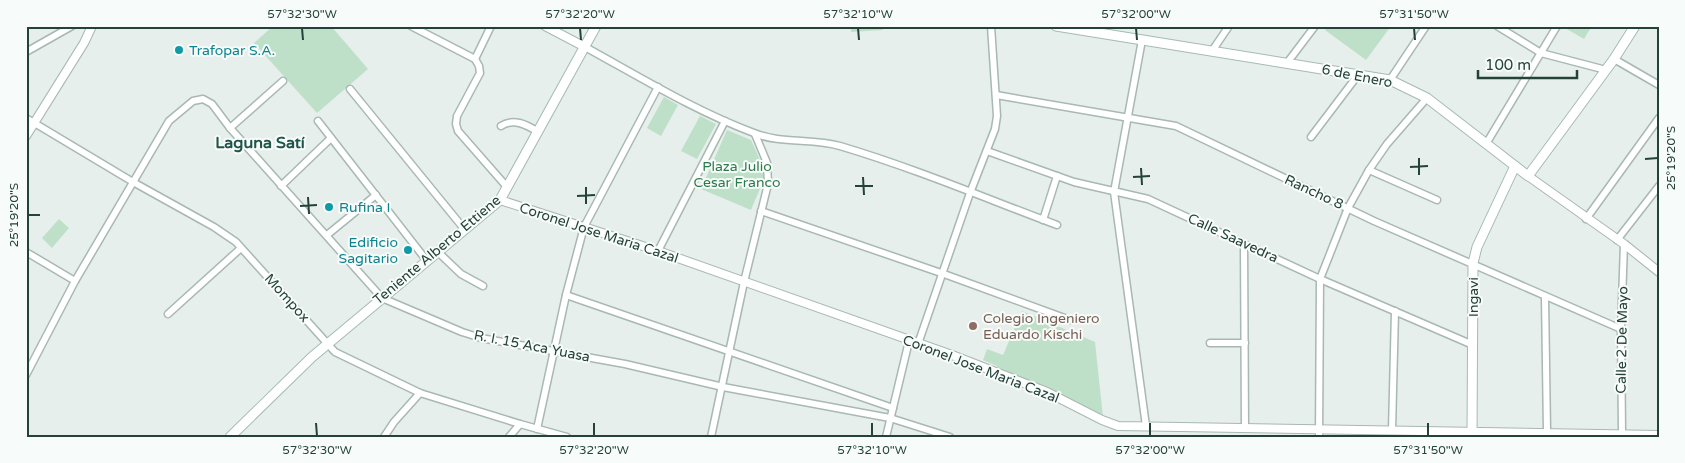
<svg xmlns="http://www.w3.org/2000/svg" width="1685" height="463" font-family="'Varela Round',sans-serif">
	<style>
		.green { fill: #bfe0c8 }
		.lines { fill: none; stroke-linecap: round; stroke-linejoin: round }
		.minor-casing { stroke: #a8b8b2; stroke-width: 9 }
		.tertiary-casing { stroke: #a8b8b2; stroke-width: 10 }
		.secondary-casing { stroke: #a4bbb3; stroke-width: 11 }
		.minor { stroke: #fff; stroke-width: 6 }
		.tertiary { stroke: #fff; stroke-width: 8 }
		.secondary { stroke: #fff; stroke-width: 9 }
		.ticks { fill: none; stroke: #24423a; stroke-width: 2 }
		.culture-dot { fill: #0f9aa8; stroke: #f7fbf9; stroke-width: 2 }
		.education-dot { fill: #8d6e63; stroke: #f7fbf9; stroke-width: 2 }
		.labels { text-anchor: middle; dominant-baseline: central; stroke-width: 4; stroke-linejoin: round; paint-order: stroke }
		.culture-label { font-size: 14px; fill: #0d838f; stroke: #f7fbf9; text-anchor: start }
		.street-label { font-size: 14px; fill: #24423a; stroke: #f7fbf9 }
		.park-label { font-size: 14px; fill: #2d7a4b; stroke: #f7fbf9 }
		.education-label { font-size: 14px; fill: #785e54; stroke: #f7fbf9; text-anchor: start }
		.quarter-label { font-size: 16px; font-weight: bold; fill: #1f5548; stroke: #f7fbf9 }
		.neatline { fill: none; stroke: #24423a; stroke-width: 2 }
		.ticks-label { font-size: 12px; text-anchor: middle; fill: #24423a }
	</style>
	<rect width="100%" height="100%" fill="#e6efeb"/>
	<!-- green -->
	<g class="green">
		<polygon points="273,26 331,26 368,69 317,113 254,43"/>
		<polygon points="851,26 883,26 883,30 851,32"/>
		<polygon points="1328,26 1391,26 1366,60 1325,30"/>
		<polygon points="1566,26 1592,26 1584,39 1565,28"/>
		<polygon points="664,97 678,105 661,136 647,128"/>
		<polygon points="700,116 716,124 697,159 681,151"/>
		<path d="M 727,130 L 751,140 C 768,176 766,175 751,210 L 701,189 Z"/>
		<polygon points="59,219 69,228 52,248 42,238"/>
		<polygon points="1022,311 1095,342 1103,417 996,370 997,366 983,360 987,349 1003,355"/>
	</g>
	<g class="lines">
		<!-- minor casing -->
		<g class="minor-casing">
			<g id="minor">
				<polyline points="411,26 475,59"/>
				<polyline points="491,26 475,59 479,66 480,73 457,116 456,124 458,131 507,187"/>
				<polyline points="1497,26 1541,53 1606,70"/>
				<polyline points="1142,40 1114,192 1146,426"/>
				<path d="M 585,47 C 640,77 695,111 754,133 C 781,144 812,138 840,146 C 914,168 985,198 1057,225"/>
				<polyline points="1212,51 1229,26"/>
				<polyline points="26,52 72,26"/>
				<polyline points="1614,59 1659,85"/>
				<polyline points="1287,63 1315,26"/>
				<polyline points="1390,80 1426,26"/>
				<polyline points="350,89 465,230"/>
				<polyline points="996,95 1176,126 1374,221 1621,329"/>
				<polyline points="26,118 133,182 214,227 236,242 335,352 420,393 520,424 567,437"/>
				<polyline points="318,121 427,261"/>
				<path d="M 501,126 C 513,118 526,124 538,132"/>
				<polyline points="230,128 283,81"/>
				<polyline points="1311,137 1358,75"/>
				<polyline points="1486,144 1557,26"/>
				<polyline points="987,151 1074,182 1148,199 1320,279 1473,345"/>
				<polyline points="1369,170 1437,200"/>
				<polyline points="281,186 331,138"/>
				<polyline points="761,211 944,274 1070,320"/>
				<polyline points="1586,219 1659,118"/>
				<polyline points="1043,220 1057,176"/>
				<polyline points="327,235 376,195"/>
				<polyline points="1617,240 1659,186"/>
				<polyline points="1244,244 1245,428"/>
				<polyline points="658,251 725,121"/>
				<polyline points="26,252 75,281"/>
				<polyline points="438,252 461,274 483,286"/>
				<polyline points="566,295 893,408"/>
				<polyline points="1545,297 1547,432"/>
				<polyline points="168,314 241,248"/>
				<polyline points="1210,343 1245,343"/>
				<polyline points="918,344 970,193 995,129 997,116 991,26"/>
				<polyline points="26,375 75,281 169,121 193,101 203,99 212,104 230,128 382,298 462,332 481,338 625,364 723,387 890,418 950,437"/>
				<polyline points="537,429 566,295 584,227 658,87"/>
				<polyline points="1392,430 1395,311"/>
				<polyline points="1622,434 1621,329 1624,244"/>
				<polyline points="384,437 394,422 420,393"/>
				<polyline points="509,437 520,424"/>
				<polyline points="711,437 744,282 768,184 767,163 755,134"/>
				<polyline points="886,437 909,341"/>
				<polyline points="1319,437 1320,279 1348,208 1369,170 1387,144 1427,98"/>
			</g>
		</g>
		<!-- tertiary casing -->
		<g class="tertiary-casing">
			<g id="tertiary">
				<polyline points="545,26 585,47"/>
				<polyline points="26,136 84,43 92,26"/>
				<polyline points="1528,176 1624,244 1659,272"/>
				<polyline points="500,200 658,251 952,355 1047,392 1102,420 1118,426 1659,435"/>
			</g>
		</g>
		<!-- secondary casing -->
		<g class="secondary-casing">
			<g id="secondary">
				<polyline points="1056,26 1390,80 1427,98 1528,176 1614,59 1635,26"/>
				<polyline points="230,437 312,357 500,200 596,26"/>
				<polyline points="1472,437 1473,263 1477,247 1515,166"/>
			</g>
		</g>
		<!-- minor -->
		<use href="#minor" class="minor"/>
		<!-- tertiary -->
		<use href="#tertiary" class="tertiary"/>
		<!-- secondary -->
		<use href="#secondary" class="secondary"/>
	</g>
	<!-- ticks -->
	<path class="ticks" d="M 302,28 L 303,40M 580,28 L 581,40M 858,28 L 859,40M 1136,28 L 1137,40M 1414,28 L 1415,40M 1419,158 L 1419,175M 1645,159 L 1658,158M 1410,167 L 1428,166M 1141,168 L 1142,185M 863,177 L 864,195M 1133,177 L 1150,176M 855,186 L 873,186M 586,187 L 586,204M 577,196 L 595,195M 308,197 L 309,214M 300,206 L 317,205M 28,215 L 40,215M 316,423 L 317,436M 594,423 L 594,436M 872,423 L 872,436M 1150,423 L 1150,436M 1428,423 L 1428,436"/>
	<!-- markers -->
	<g class="culture-dot">
		<circle cx="179" cy="50" r="5"/>
		<circle cx="329" cy="207" r="5"/>
		<circle cx="408" cy="250" r="5"/>
	</g>
	<circle class="education-dot" cx="973" cy="326" r="5"/>
	<g class="labels">
		<!-- culture labels -->
		<g class="culture-label">
			<text x="189" y="50">Trafopar S.A.</text>
			<text x="339" y="207">Rufina I</text>
			<text x="398" y="242" text-anchor="end">Edificio<tspan x="398" dy="16">Sagitario</tspan></text>
		</g>
		<!-- street labels -->
		<g class="street-label">
			<text transform="translate(1357 76) rotate(11)">6 de Enero</text>
			<text transform="translate(1314 192) rotate(25)">Rancho 8</text>
			<text transform="translate(599 233) rotate(18)">Coronel Jose Maria Cazal</text>
			<text transform="translate(1233 238) rotate(25)">Calle Saavedra</text>
			<text transform="translate(437 250) rotate(-40)">Teniente Alberto Ettiene</text>
			<text transform="translate(1473 297) rotate(-90)">Ingavi</text>
			<text transform="translate(287 298) rotate(48)">Mompox</text>
			<text transform="translate(1622 340) rotate(-89)">Calle 2 De Mayo</text>
			<text transform="translate(532 346) rotate(11)">R. I. 15 Aca Yuasa</text>
			<text transform="translate(981 369) rotate(21)">Coronel Jose Maria Cazal</text>
		</g>
		<!-- park labels -->
		<g class="park-label">
			<text x="737" y="166">Plaza Julio<tspan x="737" dy="16">Cesar Franco</tspan></text>
		</g>
		<!-- education labels -->
		<g class="education-label">
			<text x="983" y="318">Colegio Ingeniero<tspan x="983" dy="16">Eduardo Kischi</tspan></text>
		</g>
		<!-- quarter labels -->
		<g class="quarter-label">
			<text x="260" y="143">Laguna Satí</text>
		</g>
	</g>
	<!-- border -->
	<rect width="1685" height="463" fill="none" stroke="#f7fbf9" stroke-width="55"/>
	<!-- scale -->
	<path d="M1478 70v8h99v-8" fill="none" stroke="#24423a" stroke-width="2.5"/>
	<text x="1485" y="70" font-size="15" fill="#24423a" stroke="#f7fbf9" stroke-width="4" paint-order="stroke">100 m</text>
	<rect x="28" y="28" width="1630" height="408" class="neatline"/>
	<g class="ticks-label">
		<text x="302" y="18">57°32'30"W</text>
		<text x="580" y="18">57°32'20"W</text>
		<text x="858" y="18">57°32'10"W</text>
		<text x="1136" y="18">57°32'00"W</text>
		<text x="1414" y="18">57°31'50"W</text>
		<text transform="translate(1671 158) rotate(-90)" y="4">25°19'20"S</text>
		<text transform="translate(14 215) rotate(-90)" y="4">25°19'20"S</text>
		<text x="317" y="454">57°32'30"W</text>
		<text x="594" y="454">57°32'20"W</text>
		<text x="872" y="454">57°32'10"W</text>
		<text x="1150" y="454">57°32'00"W</text>
		<text x="1428" y="454">57°31'50"W</text>
	</g>
</svg>
